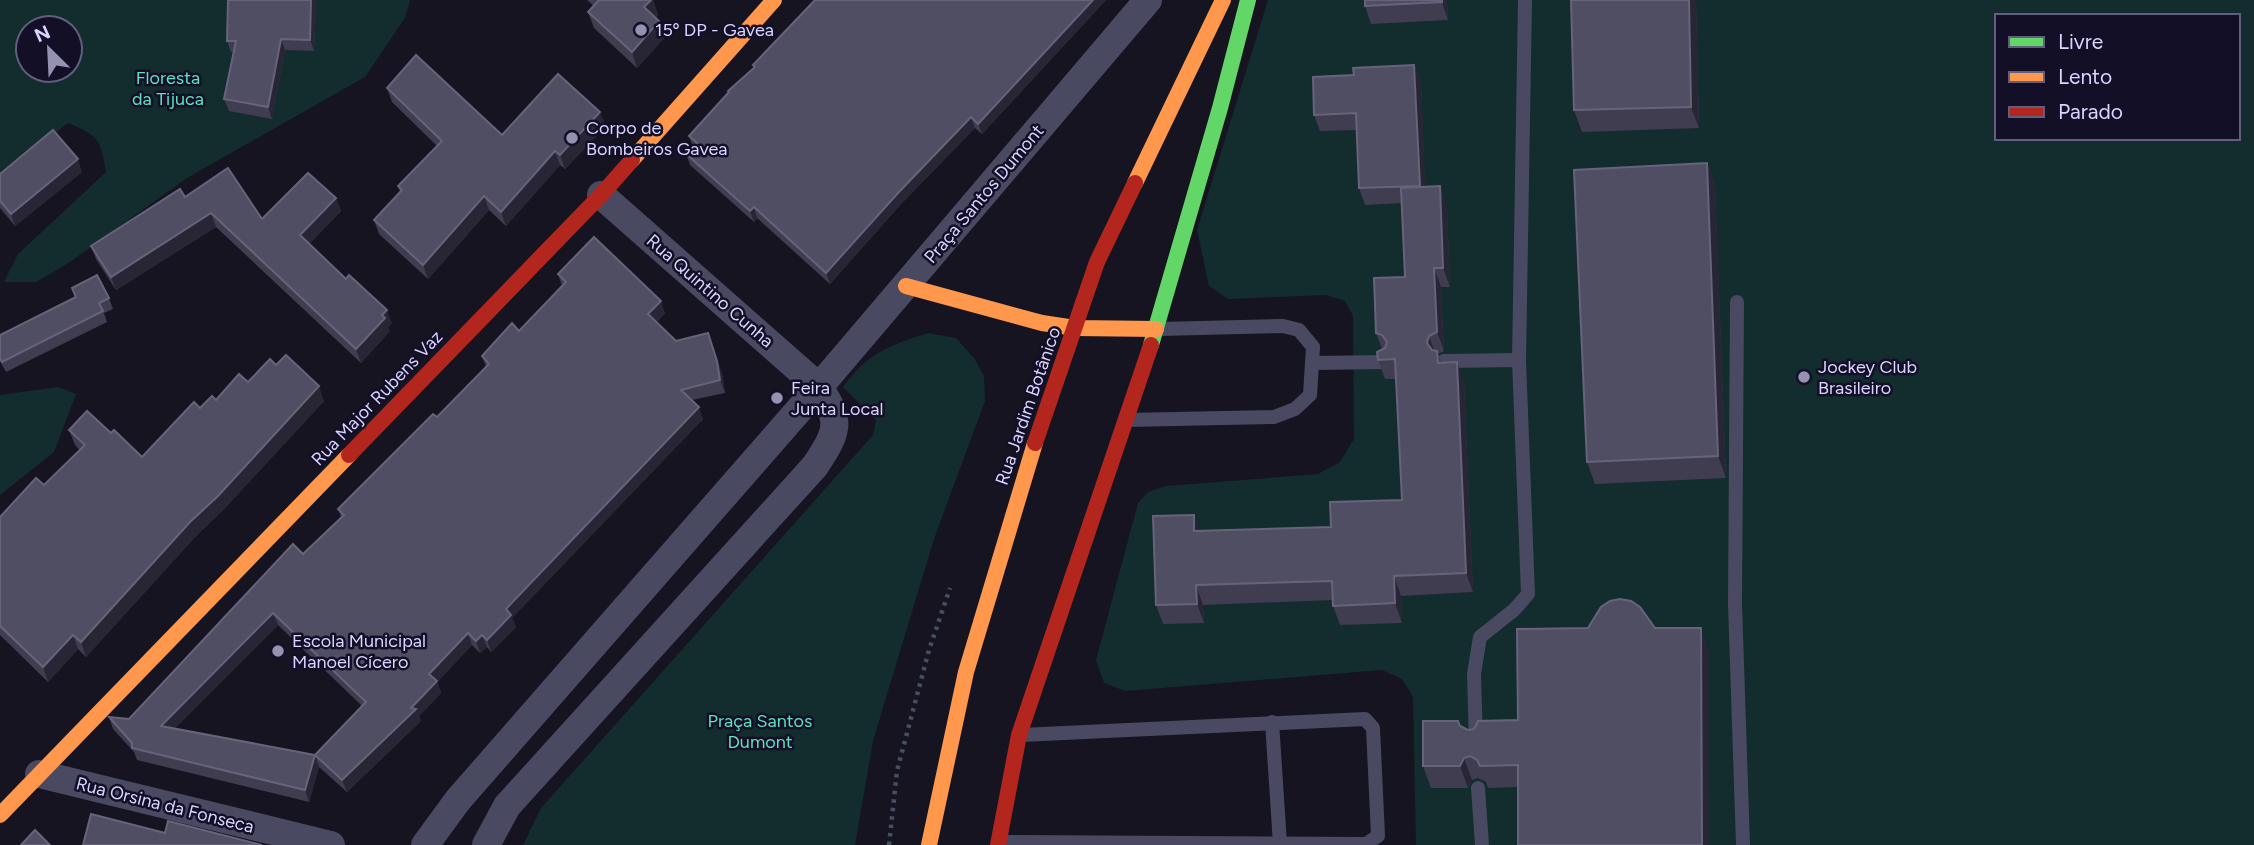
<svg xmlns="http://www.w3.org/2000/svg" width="2254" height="845" font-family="Figtree,sans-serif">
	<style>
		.green { fill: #132c2d; fill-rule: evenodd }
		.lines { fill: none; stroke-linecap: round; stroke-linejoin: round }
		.path { stroke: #44505f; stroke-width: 4.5; stroke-dasharray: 3.5 5; stroke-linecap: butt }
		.lane { stroke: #4a4962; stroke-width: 14 }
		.street { stroke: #4a4962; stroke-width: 28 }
		.fast { stroke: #63d668; stroke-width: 16 }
		.slow { stroke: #ff974d; stroke-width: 16 }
		.jam { stroke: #b3261e; stroke-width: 16 }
		.wall { fill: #403d50 }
		.shaded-wall { fill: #282635 }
		.building { fill: #504e63; stroke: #66637b; stroke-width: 2 }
		.poi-dot { fill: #9591b1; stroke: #130f26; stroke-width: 2.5 }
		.labels { text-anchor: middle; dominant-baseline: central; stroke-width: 5; stroke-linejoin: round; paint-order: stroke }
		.poi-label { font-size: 18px; fill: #d9d4ff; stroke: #130f26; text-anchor: start }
		.park-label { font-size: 18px; fill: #5fe0c0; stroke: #130f26 }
		.street-label { font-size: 18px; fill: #d9d4ff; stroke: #130f26 }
	</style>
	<rect width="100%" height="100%" fill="#161421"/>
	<!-- green -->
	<g class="green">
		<path d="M 0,0 L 410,0 L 405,18 L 365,77 L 187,178 L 70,262 L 36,282 L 4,282 L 18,254 L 106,172 C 101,140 98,135 68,123 L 0,175 ZM 28,28 L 70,28 L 70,70 L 28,70 Z"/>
		<path d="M 1268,0 L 2254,0 L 2254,845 L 1416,845 L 1413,697 L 1402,679 L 1382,670 L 1125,691 L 1104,683 L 1096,660 L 1138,503 L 1148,492 L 1166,486 L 1318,474 L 1340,462 L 1354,439 L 1353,316 L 1345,301 L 1326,295 L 1228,299 L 1209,286 L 1197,230 ZM 1997,16 L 2238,16 L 2238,138 L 1997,138 Z"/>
		<path d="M 928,333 L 956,338 L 974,358 L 984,376 L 985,401 L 934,539 L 873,741 L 855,845 L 523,845 L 541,808 L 873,435 L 876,420 L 843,387 C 867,353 890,345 928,333 Z"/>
		<polygon points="58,387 76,394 54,452 0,495 0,395"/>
	</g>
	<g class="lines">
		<!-- path -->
		<polyline class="path" points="889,845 897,771 929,650 950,588"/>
		<!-- lane -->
		<g class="lane">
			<polyline points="1737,302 1735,604 1743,845"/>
			<polyline points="1444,361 1519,360"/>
			<polyline points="1312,363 1384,362"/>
			<polyline points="1127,420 1274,417 1295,409 1310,395 1313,347 1299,330 1283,326 1159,329"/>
			<polyline points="1272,722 1280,844"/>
			<polyline points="1476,743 1474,674 1480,637 1514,610 1528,594 1519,360 1525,0"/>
			<polyline points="1478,788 1482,845"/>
			<polyline points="1000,842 1366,844 1378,836 1373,728 1365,719 1021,735"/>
		</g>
		<!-- street -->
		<g class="street">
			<polyline points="39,774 331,845"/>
			<polyline points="425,845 458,800 819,387 1148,0"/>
			<path d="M 486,845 L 507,806 L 815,466 C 838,431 842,422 819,387 L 601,195"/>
		</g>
		<!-- fast -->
		<polyline class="fast" points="1151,345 1220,108 1248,0"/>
		<!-- slow -->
		<g class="slow">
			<polyline points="632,160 774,0"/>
			<polyline points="1135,183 1223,0"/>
			<polyline points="906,286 1042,323 1075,328 1156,329"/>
			<polyline points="0,815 349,455"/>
			<polyline points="929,845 966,672 1035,443"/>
		</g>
		<!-- jam -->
		<g class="jam">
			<polyline points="1035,443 1097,262 1135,183"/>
			<polyline points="349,455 601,195 632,160"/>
			<polyline points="998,845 1019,735 1151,345"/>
		</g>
	</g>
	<!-- wall -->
	<g class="wall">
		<polygon points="316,0 314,51 285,50 272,119 229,111 224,99 233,52 231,52 227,41"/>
		<polygon points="587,0 653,0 658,15 656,18 659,21 665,37 637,68 594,28 588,12 594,6"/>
		<polygon points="815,0 1106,0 982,134 975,128 901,204 830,284 757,218 754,222 690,165 686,154 693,147 689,136 729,93 728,91 754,68 753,65"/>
		<polygon points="1447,0 1448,20 1371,24 1365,6"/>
		<polygon points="1696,0 1699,128 1582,132 1574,110"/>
		<polygon points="1414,65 1421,82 1425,187 1447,205 1450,287 1441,287 1444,351 1438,354 1442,363 1464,382 1473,592 1401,596 1402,623 1340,625 1333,606 1333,600 1203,605 1204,623 1163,624 1156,605 1200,531 1331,527 1402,500 1396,379 1385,379 1378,360 1382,349 1376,333 1405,277 1402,203 1365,205 1359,188 1356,130 1320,131 1314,115 1354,75"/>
		<polygon points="387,88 502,135 606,126 565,169 560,165 506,226 489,210 428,279 379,234 374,220 400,192 398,186 437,146 392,102"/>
		<polygon points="1707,163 1715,185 1726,478 1595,484 1587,462"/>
		<polygon points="82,172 15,226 0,208 0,174"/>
		<polygon points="185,197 262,219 336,198 341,211 309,244 392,323 388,328 390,331 361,363 216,227 116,290 96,259 91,246"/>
		<polygon points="558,274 665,313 657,322 676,341 722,373 725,393 692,400 703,419 512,618 516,627 491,652 487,647 480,653 472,645 437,682 441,693 419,716 421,721 347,792 319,767 315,755 362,706 278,625 175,728 315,755 319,767 309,802 137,760 134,752 113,729 109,717 129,719 341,517 338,509 437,417 486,367 482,356 519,331 562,286"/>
		<polygon points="72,288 109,298 113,309 104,313 107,322 6,372 0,361 0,334 0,335 75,297"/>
		<polygon points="276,365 324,401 223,510 195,537 86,657 78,649 48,682 0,635 0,517 44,485 80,450 75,445 69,430 111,433 142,457 200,408 216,400"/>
		<polygon points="1655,628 1709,650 1518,787 1488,788 1486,782 1478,778 1472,780 1468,788 1431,788 1423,766 1460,727 1468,730 1518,720"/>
	</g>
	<!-- shaded-wall -->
	<g class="shaded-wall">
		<polygon points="311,0 316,0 314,51 310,40"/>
		<polygon points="651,0 653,0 658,15 650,24 644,7"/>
		<polygon points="1093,0 1106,0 982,134 978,124"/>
		<polygon points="1442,0 1447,0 1448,20 1442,2"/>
		<polygon points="1689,0 1696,0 1699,128 1691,107"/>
		<polygon points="659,21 665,37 637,68 632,52"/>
		<polygon points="281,39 285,50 272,119 268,107"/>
		<polygon points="1414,65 1421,82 1426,202 1420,186"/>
		<polygon points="600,112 606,126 565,169 560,155"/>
		<polygon points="971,117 975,128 901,204 830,284 826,273 898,193"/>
		<polygon points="555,151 560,165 506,226 501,212"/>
		<polygon points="78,159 82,172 15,226 11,214"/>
		<polygon points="1707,163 1715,185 1726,478 1718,456"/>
		<polygon points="1440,186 1447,205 1450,287 1443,268"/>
		<polygon points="484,196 489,210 428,279 423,265"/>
		<polygon points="336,198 341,211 304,249 300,235"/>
		<polygon points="754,207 757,218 754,222 750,211"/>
		<polygon points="211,213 216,227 116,290 111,277"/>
		<polygon points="1434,268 1441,287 1444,351 1437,332"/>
		<polygon points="661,301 665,313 653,326 648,314"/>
		<polygon points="387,310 392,323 388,328 390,331 361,363 356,349"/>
		<polygon points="708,333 722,373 725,393 720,380"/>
		<polygon points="1429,336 1436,356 1427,343"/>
		<polygon points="1457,362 1464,382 1473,592 1466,573"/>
		<polygon points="319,386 324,401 223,510 195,537 86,657 81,642 190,522"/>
		<polygon points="699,407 703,419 512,618 516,627 491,652 487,640 506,609"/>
		<polygon points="1194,515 1201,534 1194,531"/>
		<polygon points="1394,576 1401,596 1402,623 1395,603"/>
		<polygon points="1196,585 1203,605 1204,623 1197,604"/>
		<polygon points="273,613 278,625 165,738 161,726"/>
		<polygon points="1701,628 1709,650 1710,845 1702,845"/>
		<polygon points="468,633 472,645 437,682 441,693 419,716 421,721 347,792 342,780 411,708 429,674"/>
		<polygon points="73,635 78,649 48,682 43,667"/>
		<polygon points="482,635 487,647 480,653 476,641"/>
		<polygon points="315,755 319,767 309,802 305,790"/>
		<polygon points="1464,758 1472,780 1468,788 1460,766"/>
	</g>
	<!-- building -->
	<g class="building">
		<polygon points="228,0 311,0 310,40 281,39 268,107 224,99 236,41 227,41"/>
		<polygon points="599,0 651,0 644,7 659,21 632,52 588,12"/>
		<polygon points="815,0 1093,0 978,124 971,117 898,193 826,273 754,207 750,211 686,154 697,143 689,136 729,92 728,91 755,67 753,65"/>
		<polygon points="1365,0 1442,0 1442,2 1365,6"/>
		<polygon points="1571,0 1689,0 1691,107 1574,110"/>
		<polygon points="416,55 502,135 558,74 600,112 560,155 555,151 501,212 484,196 423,265 374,220 402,190 398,186 442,141 387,88"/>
		<polygon points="1414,65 1420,186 1359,188 1356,113 1314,115 1313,77 1354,75 1353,68"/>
		<polygon points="53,130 78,159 11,214 0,201 0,174"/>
		<polygon points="1707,163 1718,456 1587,462 1574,170"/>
		<polygon points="228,168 262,219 308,173 336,198 300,235 346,279 349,275 387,310 382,315 385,318 356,349 211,213 111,277 91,246 180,189 185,197"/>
		<polygon points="1440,186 1443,268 1434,268 1437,332 1429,336 1427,343 1432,350 1437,351 1438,363 1457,362 1466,573 1394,576 1395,603 1333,606 1332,581 1196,585 1197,604 1156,605 1153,516 1194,515 1194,531 1331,527 1330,502 1402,500 1395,359 1378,360 1377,352 1385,348 1387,342 1382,335 1376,333 1374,278 1405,277 1401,188"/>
		<polygon points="594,237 661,301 648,314 676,341 708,333 717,361 720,380 681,390 699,407 506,609 511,615 487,640 482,635 476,641 468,633 429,674 437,681 411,708 416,709 342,780 315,755 366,702 273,613 161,726 315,755 305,790 132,748 132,743 109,717 129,719 293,544 303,554 344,515 338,509 433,414 437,417 489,364 482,356 512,323 519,331 566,282 558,274"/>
		<polygon points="97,275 109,298 99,303 103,311 2,362 0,358 0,335 76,297 72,288"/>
		<polygon points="286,355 319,386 218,496 190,522 81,642 73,635 43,667 0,626 0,517 36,478 44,485 85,445 69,430 87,411 111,433 114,430 142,457 194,402 200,408 212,396 216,400 239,374 248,382 270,359 276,365"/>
		<polygon points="1620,599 1631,601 1640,607 1655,628 1701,628 1702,845 1518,845 1518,765 1480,766 1477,760 1470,756 1464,758 1460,766 1423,766 1423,721 1458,721 1460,726 1468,730 1474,729 1478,721 1518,720 1517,629 1588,628 1601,607 1610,601"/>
		<polygon points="91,814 165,833 168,821 262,845 83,845"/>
		<polygon points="35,830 50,845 21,845"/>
	</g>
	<!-- markers -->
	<g class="poi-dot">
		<circle cx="641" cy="30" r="7"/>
		<circle cx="572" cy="138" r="7"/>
		<circle cx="1804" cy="377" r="7"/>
		<circle cx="777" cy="398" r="7"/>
		<circle cx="278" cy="651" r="7"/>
	</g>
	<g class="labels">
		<!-- poi labels -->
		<g class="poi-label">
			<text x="655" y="30">15º DP - Gavea</text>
			<text x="586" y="128">Corpo de<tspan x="586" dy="21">Bombeiros Gavea</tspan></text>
			<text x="1818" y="367">Jockey Club<tspan x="1818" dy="21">Brasileiro</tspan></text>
			<text x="791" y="388">Feira<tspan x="791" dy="21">Junta Local</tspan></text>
			<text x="292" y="641">Escola Municipal<tspan x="292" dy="21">Manoel Cícero</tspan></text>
		</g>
		<!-- park labels -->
		<g class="park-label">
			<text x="168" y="78">Floresta<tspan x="168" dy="21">da Tijuca</tspan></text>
			<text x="760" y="721">Praça Santos<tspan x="760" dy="21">Dumont</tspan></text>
		</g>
		<!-- street labels -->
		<g class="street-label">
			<text transform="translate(984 194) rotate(-50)">Praça Santos Dumont</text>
			<text transform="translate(710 291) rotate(41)">Rua Quintino Cunha</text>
			<text transform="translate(377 398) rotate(-46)">Rua Major Rubens Vaz</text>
			<text transform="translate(1028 406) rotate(-71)">Rua Jardim Botânico</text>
			<text transform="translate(165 805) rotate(14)">Rua Orsina da Fonseca</text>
		</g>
	</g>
	<!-- legend -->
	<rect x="1995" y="14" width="245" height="126" fill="#130f26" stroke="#625e7d" stroke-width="2"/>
	<rect x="2009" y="37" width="35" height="10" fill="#63d668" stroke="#625e7d" stroke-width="2"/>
	<text x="2058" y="49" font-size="21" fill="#d9d4ff">Livre</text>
	<rect x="2009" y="72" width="35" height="10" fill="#ff974d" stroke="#625e7d" stroke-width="2"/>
	<text x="2058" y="84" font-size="21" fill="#d9d4ff">Lento</text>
	<rect x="2009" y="107" width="35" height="10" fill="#b3261e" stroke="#625e7d" stroke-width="2"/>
	<text x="2058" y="119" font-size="21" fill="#d9d4ff">Parado</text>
	<!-- north arrow -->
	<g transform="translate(49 49) rotate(336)"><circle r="33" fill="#130f26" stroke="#625e7d" stroke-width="2"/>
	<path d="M0-5L12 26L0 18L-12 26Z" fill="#9591b1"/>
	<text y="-10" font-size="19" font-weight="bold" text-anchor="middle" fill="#d9d4ff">N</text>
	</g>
</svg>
